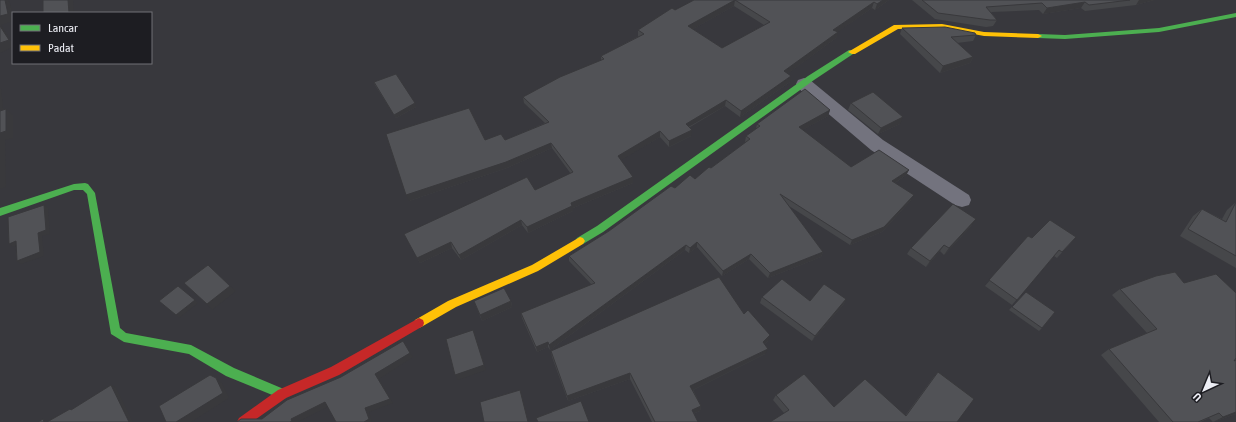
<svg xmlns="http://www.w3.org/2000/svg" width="1236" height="422" font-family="'Asap Condensed',sans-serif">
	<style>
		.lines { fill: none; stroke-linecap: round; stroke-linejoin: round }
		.street { fill: #73737e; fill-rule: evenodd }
		.fast { fill: #4caf50; fill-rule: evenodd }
		.slow { fill: #ffc107; fill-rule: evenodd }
		.jam { fill: #c62828; fill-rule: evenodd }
		.wall { fill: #46474a; fill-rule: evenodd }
		.shaded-wall { fill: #39393c }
		.building { fill: #515256; stroke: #39393c }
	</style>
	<rect width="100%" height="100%" fill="#38383d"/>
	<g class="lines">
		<!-- street -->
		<polygon class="street" points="804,78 810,80 883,140 969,195 971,200 969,205 962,207 955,205 871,150 798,88 796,84 798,80"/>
		<!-- fast -->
		<g class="fast">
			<polygon points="1236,13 1236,17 1159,32 1065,39 1038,38 1034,36 1038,34 1065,35 1159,28"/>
			<polygon points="849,50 852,50 856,52 814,80 603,232 583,244 577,244 575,241 577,238 597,226 808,76"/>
			<polygon points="85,183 88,184 95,193 120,328 126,333 191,345 234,368 286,390 287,394 286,398 282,399 226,376 189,354 124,342 111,334 87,194 83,190 74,190 0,216 0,208 74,184"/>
		</g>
		<!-- slow -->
		<g class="slow">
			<polygon points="942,24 984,32 1038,34 1042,36 1038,38 984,36 942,28 898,29 855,54 852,54 848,52 894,25"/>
			<polygon points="580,237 583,238 585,241 583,244 538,271 456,307 423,326 419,328 415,326 414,323 415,320 448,301 532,265"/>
		</g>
		<!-- jam -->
		<polygon class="jam" points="419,318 423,320 424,323 423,326 339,375 286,398 252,422 237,422 239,418 278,390 331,367"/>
	</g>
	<!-- wall -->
	<g class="wall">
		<path d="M 694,0 L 889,0 L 875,10 L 872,8 L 837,32 L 836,38 L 788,73 L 790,82 L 740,117 L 725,106 L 690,127 L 691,136 L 669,147 L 660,137 L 620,160 L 633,183 L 573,208 L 573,211 L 528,233 L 522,225 L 461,260 L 452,248 L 420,263 L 404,234 L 535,190 L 571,174 L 552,148 L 507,168 L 409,201 L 485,140 L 505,140 L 545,123 L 524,103 L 523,97 L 601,61 L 601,56 L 639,36 L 638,36 L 638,30 ZM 734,6 L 764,25 L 722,48 L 693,29 Z"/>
		<polygon points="912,0 1154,0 1136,5 1085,11 1081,8 1043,14 1039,10 991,12 997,20 993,26 986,27 935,19"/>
		<polygon points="902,28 976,35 973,41 957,43 973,57 970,63 940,73 900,34"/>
		<polygon points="374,82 416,107 396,118 375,85"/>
		<polygon points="851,103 900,124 878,134 848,110"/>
		<polygon points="830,110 828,116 802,130 851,167 909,170 906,175 895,183 911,200 882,232 850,245 789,206 823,252 821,257 768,278 749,259 722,276 697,247 689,253 685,250 550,350 548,347 537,352 522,318 521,313 592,285 569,261 569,256 609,231 675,188 695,179 711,168 746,142 745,142 746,136 756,129 757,124"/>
		<polygon points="1236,202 1236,268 1180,236 1193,216 1202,209 1222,219 1227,210"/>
		<polygon points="972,225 944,255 940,251 926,267 907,254 911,248"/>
		<polygon points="1028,236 1032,238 1076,237 1057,258 1054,256 1012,305 985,286"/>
		<polygon points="1184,283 1236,293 1236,414 1213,422 1209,418 1200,422 1159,422 1101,355 1109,349 1147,333 1112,295 1120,289"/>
		<polygon points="1026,292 1042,328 1039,331 1009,310"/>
		<polygon points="762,297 810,301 846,299 843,305 812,341 760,303"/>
		<polygon points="474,301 511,301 512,307 482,321"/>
		<polygon points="744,314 768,341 765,344 765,354 693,390 701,406 700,411 693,414 698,422 652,422 630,379 568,401 552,357 551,351"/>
		<polygon points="938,372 957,422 784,413 773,400 776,395 834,407 905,416 933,378"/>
	</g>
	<!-- shaded-wall -->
	<g class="shaded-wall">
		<polygon points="5,0 8,0 10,3 13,16 13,21 1,25 13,44 13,47 0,53 0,16"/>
		<polygon points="68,0 73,0 74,13 69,13"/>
		<polygon points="735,0 734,6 688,32 688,26"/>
		<polygon points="883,0 889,0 875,10 877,4"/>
		<polygon points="1139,0 1154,0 1136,5"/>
		<polygon points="874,2 872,8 832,36 833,30"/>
		<polygon points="1085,2 1081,8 1043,14 1047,8"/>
		<polygon points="838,32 836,38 783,77 784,71"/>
		<polygon points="973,57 970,63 940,73 943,66"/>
		<polygon points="791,76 790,82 740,117 741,111"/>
		<polygon points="0,88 1,89 4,118 0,115"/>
		<polygon points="726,100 725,106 685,129 686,124"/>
		<polygon points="415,103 416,107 396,118 394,115"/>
		<polygon points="6,109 13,115 13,138 5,140 6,187 0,189 0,133"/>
		<polygon points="830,110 828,116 797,133 799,127"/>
		<polygon points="903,117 900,124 878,134 881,128"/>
		<polygon points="692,130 691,136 669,147 669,141"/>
		<polygon points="660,131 660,137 618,162 618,156"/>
		<polygon points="551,143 552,148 507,168 409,201 406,195"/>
		<polygon points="909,170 906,175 889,187 892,181"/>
		<polygon points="633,177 633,183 573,208 573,211 528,233 527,227 571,203"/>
		<polygon points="914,195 911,200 882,232 850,245 852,240"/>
		<polygon points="44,205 48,208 50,234 42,236 44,256 21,264 17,261 38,233"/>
		<polygon points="976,219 972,225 944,255 949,248"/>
		<polygon points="521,220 522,225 461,260 459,255"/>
		<polygon points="16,241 20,244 13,247 9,244"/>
		<polygon points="451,242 452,248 420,263 417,258"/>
		<polygon points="697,242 697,247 689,253 690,248"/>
		<polygon points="686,245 685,250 550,350 549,345"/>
		<polygon points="944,245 940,251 926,267 930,261"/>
		<polygon points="823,252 821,257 768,278 770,273"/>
		<polygon points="751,254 749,259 722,276 723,271"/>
		<polygon points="230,286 236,291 212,310 207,304"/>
		<polygon points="846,299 843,305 812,341 815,336"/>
		<polygon points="195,300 198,303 179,318 176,315"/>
		<polygon points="511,301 512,307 482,321 480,315"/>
		<polygon points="473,330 486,370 458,380 455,375"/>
		<polygon points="770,335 768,341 761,348 763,342"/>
		<polygon points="548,342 548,347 537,352 536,347"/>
		<polygon points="768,349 765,354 689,392 690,386"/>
		<polygon points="410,353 413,357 379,379 393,403 369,412 372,422 364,422 365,408 375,374"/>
		<polygon points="630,373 630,379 568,401 567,396"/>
		<polygon points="216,378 222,383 229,398 191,422 176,422"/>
		<polygon points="111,385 116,388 133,422 129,422"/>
		<polygon points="325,402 329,406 298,422 290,422 291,419"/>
		<polygon points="701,406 700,411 690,415 692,410"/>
		<polygon points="1236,412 1236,414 1213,422 1223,417"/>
	</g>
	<!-- building -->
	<g class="building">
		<polygon points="0,0 5,0 8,14 0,16"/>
		<polygon points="43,0 68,0 69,13 43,13"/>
		<polygon points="694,0 735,0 688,26 722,48 770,22 735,0 883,0 877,4 874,2 833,30 838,32 784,71 791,76 741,111 726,100 686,124 692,130 669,141 660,131 618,156 633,177 571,203 572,206 527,227 521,220 459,255 451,242 417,258 404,234 527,177 535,190 573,172 551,143 506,162 406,195 386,134 469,108 485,140 501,134 505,140 549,122 523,97 560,77 604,59 601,56 644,34 638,30 672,8 675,10"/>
		<polygon points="922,0 1130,0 1089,5 1085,2 1047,8 1042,3 986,7 997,20 990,20 938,13"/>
		<polygon points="0,26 9,40 0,43"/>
		<polygon points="945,27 975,33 976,35 951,37 973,57 943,66 902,28"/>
		<polygon points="396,74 415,103 394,115 374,82"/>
		<polygon points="805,89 830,110 799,127 851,167 879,150 909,170 892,181 914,195 884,227 852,240 780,194 823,252 770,273 751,254 723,271 697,242 690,248 686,245 549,345 548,342 536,347 521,313 595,283 569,256 609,231 671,186 675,188 690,175 695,179 709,167 711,168 750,139 746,136 760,126 757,124"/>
		<polygon points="873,92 903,117 881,128 851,103"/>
		<polygon points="6,109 6,131 0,133 0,111"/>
		<polygon points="1236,202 1236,256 1188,229 1202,209 1226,222"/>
		<polygon points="953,204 976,219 949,248 944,245 930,261 911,248"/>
		<polygon points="44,205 46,230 38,233 40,252 17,261 16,241 9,244 8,217"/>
		<polygon points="1050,220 1076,237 1062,252 1059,250 1017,300 989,280 1028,236 1032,238"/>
		<polygon points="208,265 230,286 207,304 184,283"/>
		<polygon points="1175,272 1184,283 1216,274 1236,293 1236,358 1234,361 1236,360 1236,412 1223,417 1219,413 1198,422 1173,422 1109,349 1157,329 1120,289 1156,276"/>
		<polygon points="719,277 744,314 748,310 770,335 763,342 768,349 690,386 701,406 692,410 698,422 655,422 630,373 567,396 551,351"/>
		<polygon points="782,279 810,301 824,284 846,299 815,336 762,297"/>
		<polygon points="178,286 195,300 176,315 159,301"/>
		<polygon points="504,288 511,301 480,315 474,301"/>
		<polygon points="1026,292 1055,312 1042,328 1012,307"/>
		<polygon points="473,330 484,365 455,375 446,339"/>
		<polygon points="403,341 410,353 375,374 390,399 365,408 369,419 364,422 336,422 325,402 291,419 292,421 290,422 237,422 241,419 262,419 287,400 341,377"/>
		<polygon points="938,372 974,399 957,422 770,422 789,410 776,395 804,374 834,407 865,379 906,416"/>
		<polygon points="210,375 216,378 223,393 176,422 166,422 159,406"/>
		<polygon points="111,385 129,422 47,422 70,409 71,410"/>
		<polygon points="520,390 528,422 484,422 480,402"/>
		<polygon points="581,401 589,422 538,422 536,418"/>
		<polygon points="43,419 44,422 38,422"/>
	</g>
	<!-- legend -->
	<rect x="12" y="12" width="140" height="52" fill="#1d1d22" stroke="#707176"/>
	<rect x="20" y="25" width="20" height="6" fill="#4caf50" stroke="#707176"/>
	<text x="48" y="32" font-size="12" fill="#edeef5">Lancar</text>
	<rect x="20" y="45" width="20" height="6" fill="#ffc107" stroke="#707176"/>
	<text x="48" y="52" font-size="12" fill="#edeef5">Padat</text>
	<!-- north arrow -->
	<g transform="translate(1204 390) rotate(224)" stroke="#1d1d22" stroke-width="3" paint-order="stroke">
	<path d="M0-3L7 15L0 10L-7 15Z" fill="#edeef5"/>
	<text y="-6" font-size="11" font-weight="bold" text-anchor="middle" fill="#edeef5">U</text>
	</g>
</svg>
